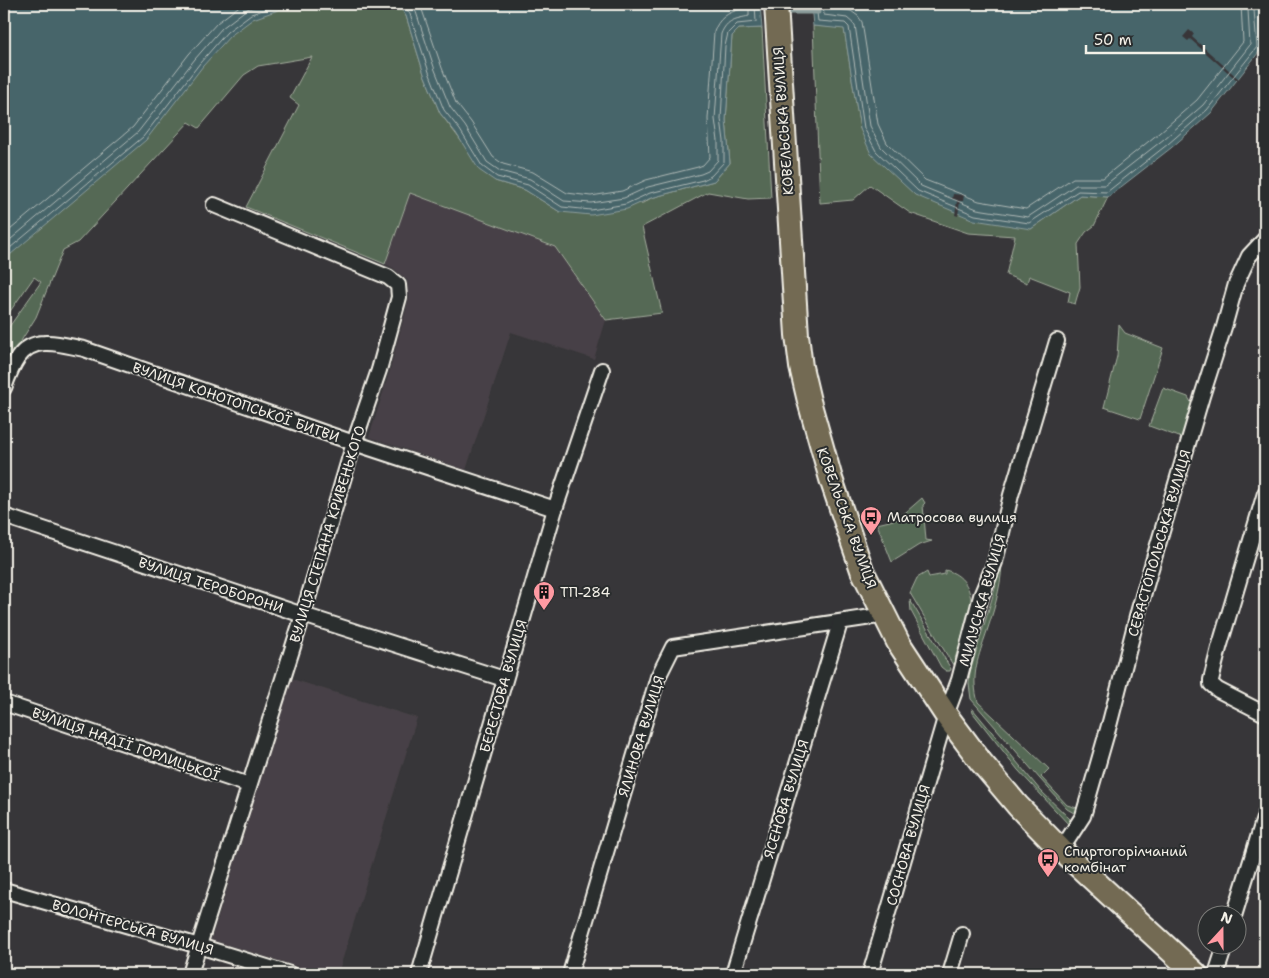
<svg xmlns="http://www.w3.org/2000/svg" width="1269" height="978" font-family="'Shantell Sans',sans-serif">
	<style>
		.built { fill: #474146 }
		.green { fill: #556954; stroke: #a4ad9e }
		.water { fill: #47656a; stroke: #8c9d9c }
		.pier { fill: #373639 }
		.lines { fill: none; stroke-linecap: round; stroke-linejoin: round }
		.shore { stroke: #afb9b6; stroke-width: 1 }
		.stream { stroke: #8c9d9c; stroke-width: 5 }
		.minor-casing { stroke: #f4f1e8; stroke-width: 18 }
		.primary-casing { stroke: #f4f1e8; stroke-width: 26 }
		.minor { stroke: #2a2d2e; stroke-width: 14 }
		.primary { stroke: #736b52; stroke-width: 22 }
		.labels { text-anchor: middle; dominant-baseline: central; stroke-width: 4; stroke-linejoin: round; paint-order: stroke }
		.street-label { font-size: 14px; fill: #f4f1e8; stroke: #2a2d2e }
		.poi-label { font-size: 14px; fill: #f4f1e8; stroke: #2a2d2e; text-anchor: start }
	</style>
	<rect width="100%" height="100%" fill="#373639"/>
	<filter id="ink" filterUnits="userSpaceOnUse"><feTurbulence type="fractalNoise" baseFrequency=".02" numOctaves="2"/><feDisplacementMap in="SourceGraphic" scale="10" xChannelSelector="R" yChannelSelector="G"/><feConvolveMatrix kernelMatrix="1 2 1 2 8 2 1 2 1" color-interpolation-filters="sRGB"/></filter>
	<g filter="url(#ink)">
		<!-- built -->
		<g class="built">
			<polygon points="410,192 555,247 606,320 594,359 511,332 466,470 369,437 389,373 409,298 407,280 393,268 385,264"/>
			<polygon points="292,679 417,718 338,974 322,974 211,940"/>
		</g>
		<!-- green -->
		<g class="green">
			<polygon points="280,4 395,4 401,8 406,16 424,74 440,113 465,146 495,181 525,190 560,212 643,203 651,198 714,181 730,163 726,120 732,36 739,29 762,28 771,198 748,199 708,192 642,227 662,313 606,320 555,247 410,193 385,264 246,207 299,105 290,98 312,57 258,66 244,75 199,128 189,122 78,242 63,250 36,317 6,365 4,364 4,334 41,282 34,277 4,320 4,249 217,36"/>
			<polygon points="813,26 844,28 860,129 1031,229 1080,195 1108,197 1094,226 1086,232 1078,244 1080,287 1075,304 1068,302 1070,292 1029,276 1027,283 1006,275 1015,236 968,233 910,213 870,185 853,200 820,203"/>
			<polygon points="1119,325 1125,333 1163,348 1140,419 1104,407 1117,356"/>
			<polygon points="1163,388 1188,397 1193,406 1180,456 1177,455 1182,438 1149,426"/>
			<polygon points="922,498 925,503 923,505 926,540 932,541 919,545 892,562 877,524 898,519"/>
			<path d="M 1000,563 L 1002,564 C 1001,589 993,613 985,637 C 977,660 971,678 978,702 L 1049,769 L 1041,777 L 1067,805 L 1077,808 L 1081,801 L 1078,809 L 1074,813 L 1067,809 L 1040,779 L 971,699 L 969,684 L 970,672 L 996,585 L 992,583 Z"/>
			<path d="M 945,570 C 963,574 972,589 971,607 L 953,665 L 910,593 L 917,578 L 927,572 L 929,577 L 945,574 Z"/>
			<polygon points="910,600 951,669 950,671 946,671 941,667 911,611"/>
			<polygon points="972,708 1040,790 1070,819 1069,825 1018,770 973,713"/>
		</g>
		<!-- water -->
		<g class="water">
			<polygon points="4,4 295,4 253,19 230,36 203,66 146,140 4,260"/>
			<polygon points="395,4 760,4 762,28 739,29 732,36 726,120 730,163 714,181 651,198 627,209 591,215 560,212 525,190 495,181 479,170 456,133 440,113 424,74 406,16 401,9"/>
			<polygon points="811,4 1260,4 1259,9 1262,48 1211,113 1171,148 1108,197 1080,195 1031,229 974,220 915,195 871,154 860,129 844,29 813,26"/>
		</g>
		<!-- pier -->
		<g class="pier">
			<polygon points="1189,30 1194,34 1192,37 1240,80 1239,82 1190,39 1188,41 1183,37"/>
			<polygon points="953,194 964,195 963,201 960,201 958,216 955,215 957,200 952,199"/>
		</g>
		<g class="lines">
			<!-- shore -->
			<g class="shore">
				<polyline points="403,4 410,14 429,72 444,110 460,130 482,166 497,177 528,185 562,207 591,210 626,204 650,193 703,180 711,176 724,162 724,141 721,119 725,46 728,33 737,24 756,22 755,4"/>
				<path d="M 411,4 L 416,12 L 435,70 L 450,107 L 465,126 L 487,162 L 500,171 L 530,179 L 564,201 L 591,203 L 624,198 L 648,187 L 701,174 L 708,171 L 718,160 L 718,141 L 715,119 L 721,34 C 727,19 736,19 749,16 L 749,4"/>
				<path d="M 420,4 L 442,68 L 456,103 L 471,122 L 493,157 L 503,164 L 533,172 L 567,193 L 591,196 L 622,191 L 646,180 L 698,167 L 703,165 L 710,157 L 708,119 L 714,32 C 718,19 728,12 741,9 L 742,4"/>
				<polyline points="816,4 818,21 845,23 849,27 864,128 876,151 918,191 975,215 1029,223 1078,191 1107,192 1168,144 1207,110 1257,47 1254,10 1255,4"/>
				<polyline points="823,4 824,15 847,18 855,25 870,126 881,147 921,186 977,209 1028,217 1076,185 1105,185 1164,139 1203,105 1250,45 1248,10 1249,4"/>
				<polyline points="830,4 832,8 851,11 858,16 862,22 878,124 887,143 925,180 979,201 1026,209 1073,178 1103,178 1159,133 1197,100 1243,42 1241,4"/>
				<polyline points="4,235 133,127 189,54 217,23 242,4"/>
				<polyline points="4,245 138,132 195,59 222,28 247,9 263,4"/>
				<polyline points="4,253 143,137 200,63 227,32 251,14 282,4"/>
			</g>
			<!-- stream -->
			<polyline class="stream" points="782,12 818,12"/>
			<!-- minor casing -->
			<g class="minor-casing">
				<g id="minor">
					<path d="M 4,388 C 11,368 20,343 45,343 C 58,342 72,347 84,349 L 354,443 L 555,509"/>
					<polyline points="1265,493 1219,648 1211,680 1211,684 1218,690 1265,714"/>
					<polyline points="4,516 303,615 504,679"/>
					<polyline points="4,703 249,785"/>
					<polyline points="1061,850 1083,816 1110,722 1139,609 1202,396 1224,327 1236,284 1249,256 1265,239"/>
					<polyline points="4,890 199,946 290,974"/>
					<polyline points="1234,916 1265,815"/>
					<polyline points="190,974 303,615 354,443 379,370 399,297 398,285 388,277 214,205"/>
					<polyline points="419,974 555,509 602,370"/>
					<polyline points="570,974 658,677 673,647 885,615"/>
					<polyline points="733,974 840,623"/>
					<polyline points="870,974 946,715 959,680 981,596 995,562 1011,495 1057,341"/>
					<polyline points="950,974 962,934"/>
					<polyline points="1216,974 1225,946"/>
				</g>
			</g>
			<!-- primary casing -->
			<g class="primary-casing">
				<polyline id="primary" points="776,4 797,335 801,367 809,401 831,479 862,570 898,642 946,715 981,762 1018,806 1061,850 1196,974"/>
			</g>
			<!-- minor -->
			<use href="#minor" class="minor"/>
			<!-- primary -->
			<use href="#primary" class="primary"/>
		</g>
	</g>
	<!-- icons -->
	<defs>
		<g id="bus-pin" transform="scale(1.125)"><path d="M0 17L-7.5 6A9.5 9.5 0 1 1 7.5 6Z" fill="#ff9aa2" stroke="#2a2d2e"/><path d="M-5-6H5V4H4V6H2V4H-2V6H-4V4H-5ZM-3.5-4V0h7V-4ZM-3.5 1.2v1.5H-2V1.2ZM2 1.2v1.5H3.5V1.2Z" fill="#111"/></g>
		<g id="building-pin" transform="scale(1.125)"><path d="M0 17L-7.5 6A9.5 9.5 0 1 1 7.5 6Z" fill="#ff9aa2" stroke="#2a2d2e"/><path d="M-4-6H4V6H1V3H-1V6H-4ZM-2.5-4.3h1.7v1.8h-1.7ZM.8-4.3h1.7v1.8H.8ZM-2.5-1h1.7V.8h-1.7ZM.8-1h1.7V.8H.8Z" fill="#111"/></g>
	</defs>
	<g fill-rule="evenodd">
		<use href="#bus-pin" x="871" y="517"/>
		<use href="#building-pin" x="544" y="592"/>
		<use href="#bus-pin" x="1048" y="859"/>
	</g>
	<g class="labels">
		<!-- street labels -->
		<g class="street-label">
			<text transform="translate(783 121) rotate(-94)">КОВЕЛЬСЬКА ВУЛИЦЯ</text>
			<text transform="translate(236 402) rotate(19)">ВУЛИЦЯ КОНОТОПСЬКОЇ БИТВИ</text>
			<text transform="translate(847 518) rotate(70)">КОВЕЛЬСЬКА ВУЛИЦЯ</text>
			<text transform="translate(327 534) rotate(-73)">ВУЛИЦЯ СТЕПАНА КРИВЕНЬКОГО</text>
			<text transform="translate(1159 543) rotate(-74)">СЕВАСТОПОЛЬСЬКА ВУЛИЦЯ</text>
			<text transform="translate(211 585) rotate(18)">ВУЛИЦЯ ТЕРОБОРОНИ</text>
			<text transform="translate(982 600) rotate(-74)">МИЛУСЬКА ВУЛИЦЯ</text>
			<text transform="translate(503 686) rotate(-74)">БЕРЕСТОВА ВУЛИЦЯ</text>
			<text transform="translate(641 736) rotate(-73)">ЯЛИНОВА ВУЛИЦЯ</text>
			<text transform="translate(126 744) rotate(19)">ВУЛИЦЯ НАДІЇ ГОРЛИЦЬКОЇ</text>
			<text transform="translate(786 799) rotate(-73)">ЯСЕНОВА ВУЛИЦЯ</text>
			<text transform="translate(908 845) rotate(-74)">СОСНОВА ВУЛИЦЯ</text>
			<text transform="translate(133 927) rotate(16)">ВОЛОНТЕРСЬКА ВУЛИЦЯ</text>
		</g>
		<!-- poi labels -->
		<g class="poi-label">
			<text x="887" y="517">Матросова вулиця</text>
			<text x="560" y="592">ТП-284</text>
			<text x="1064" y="851">Спиртогорілчаний<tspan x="1064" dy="16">комбінат</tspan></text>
		</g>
	</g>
	<!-- margin -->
	<rect width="1269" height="978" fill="none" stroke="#2a2d2e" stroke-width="20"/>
	<rect x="10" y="10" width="1249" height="958" fill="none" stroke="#f4f1e8" stroke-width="2" filter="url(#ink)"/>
	<!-- north arrow -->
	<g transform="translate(1222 930) rotate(21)"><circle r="24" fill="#2a2d2e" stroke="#7b7b78"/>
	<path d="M0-4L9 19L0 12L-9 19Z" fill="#ff9aa2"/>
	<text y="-8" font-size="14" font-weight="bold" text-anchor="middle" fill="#f4f1e8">N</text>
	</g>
	<!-- scale -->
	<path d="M1086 45v8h118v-8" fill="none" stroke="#f4f1e8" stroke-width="2.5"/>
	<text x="1094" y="45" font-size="15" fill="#f4f1e8" stroke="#2a2d2e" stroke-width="4" paint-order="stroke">50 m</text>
</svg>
